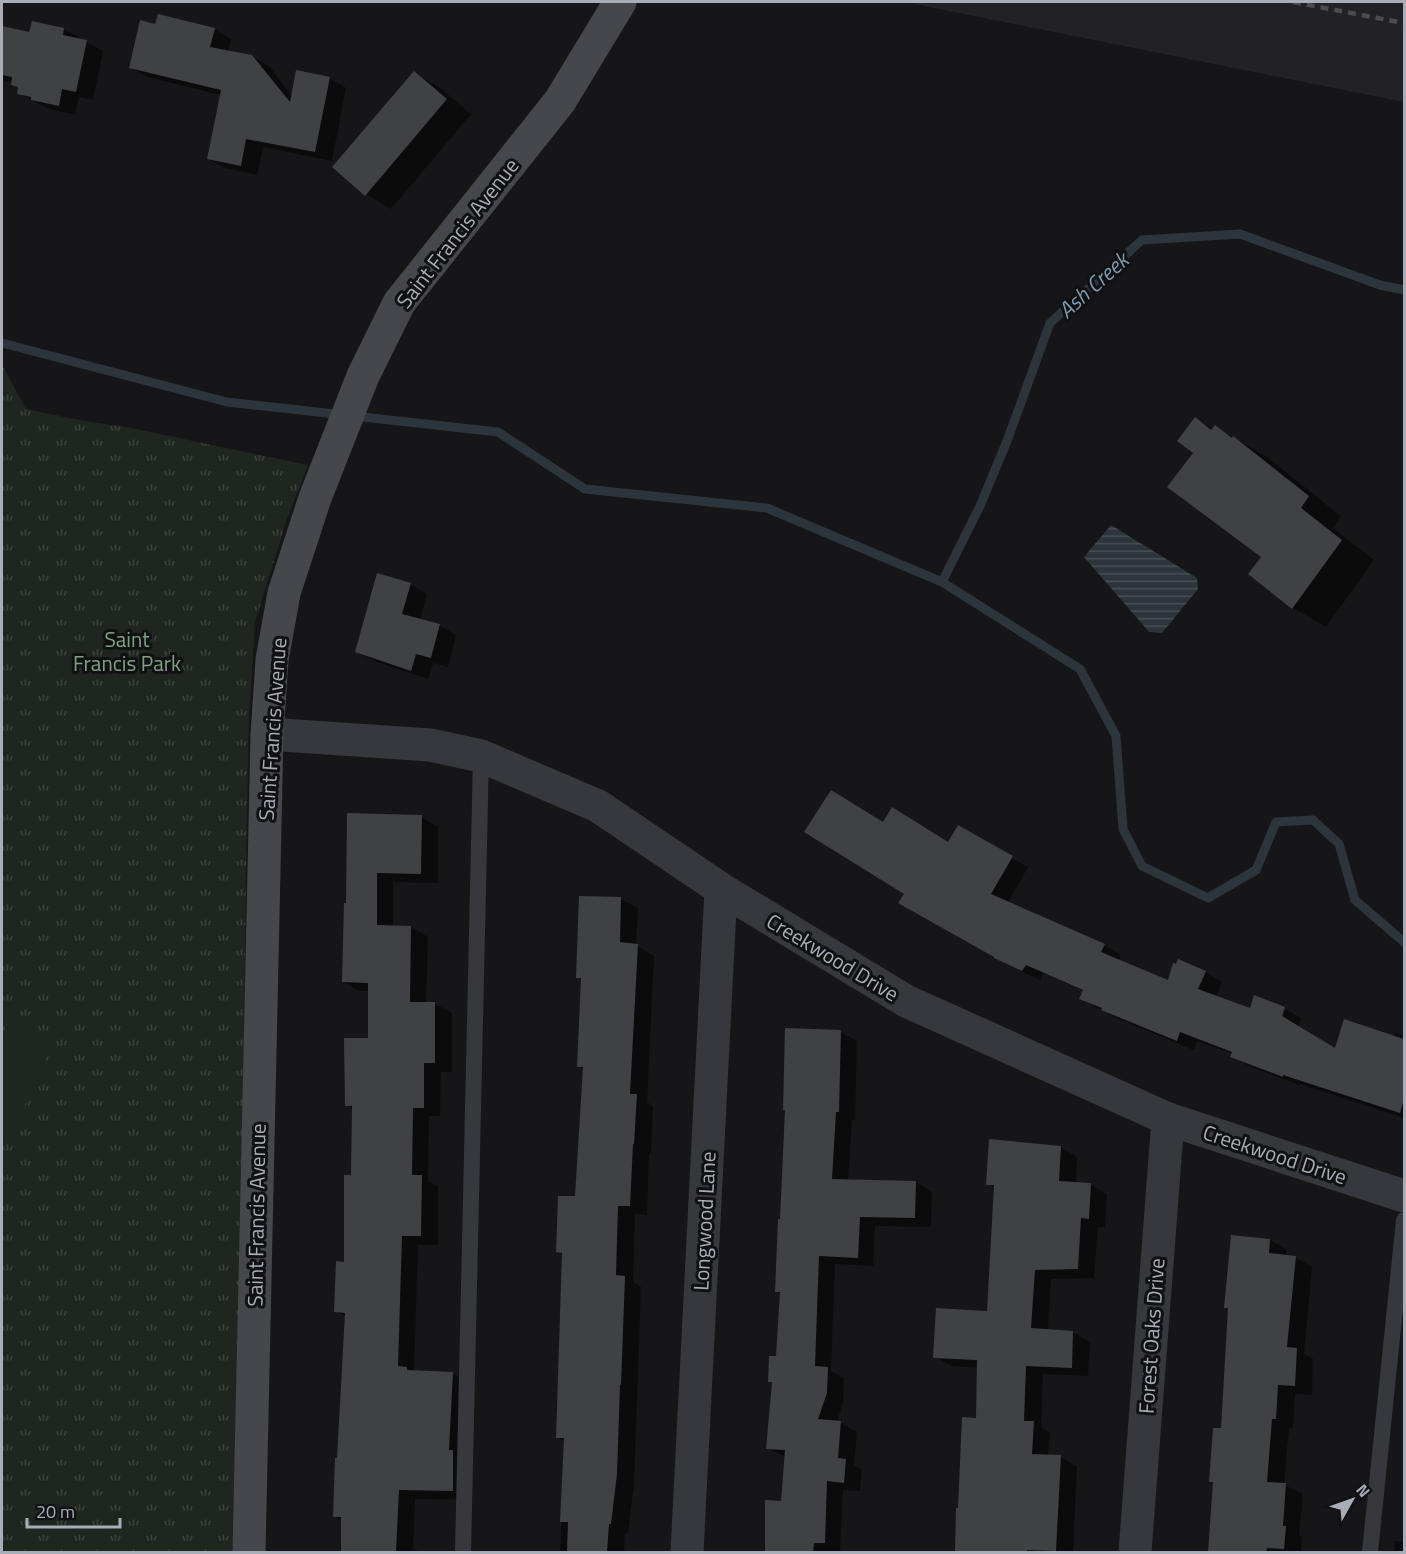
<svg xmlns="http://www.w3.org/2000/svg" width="1406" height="1554" font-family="'Titillium Web',sans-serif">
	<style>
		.built { fill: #222225 }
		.grass { fill: url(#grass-tufts) }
		.garden { fill: #1e261f }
		.water { fill: url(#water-rules) }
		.shadow { fill: #0007 }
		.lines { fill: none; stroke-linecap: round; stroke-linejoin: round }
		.stream { stroke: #2c353c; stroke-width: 9 }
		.building { fill: #404145 }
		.lane { stroke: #37383d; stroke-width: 16 }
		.street { stroke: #37383d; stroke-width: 33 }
		.secondary { stroke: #45474d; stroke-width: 33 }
		.rail { stroke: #4a4c52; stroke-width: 4.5; stroke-dasharray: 8 6; stroke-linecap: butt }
		.labels { text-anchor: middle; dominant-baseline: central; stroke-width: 6; stroke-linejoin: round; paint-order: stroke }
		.street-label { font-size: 21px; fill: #a8adb8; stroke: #111113 }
		.park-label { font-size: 21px; fill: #7fa381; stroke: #111113 }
		.water-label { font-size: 22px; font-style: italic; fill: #7f9bb3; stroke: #111113 }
	</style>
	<defs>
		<pattern id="grass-tufts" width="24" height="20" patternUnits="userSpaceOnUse" patternTransform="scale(1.5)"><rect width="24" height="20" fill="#1e261f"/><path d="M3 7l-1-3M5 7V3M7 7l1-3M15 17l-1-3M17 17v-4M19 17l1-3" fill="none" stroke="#3c433d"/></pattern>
		<pattern id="water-rules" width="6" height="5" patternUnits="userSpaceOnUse" patternTransform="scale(1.5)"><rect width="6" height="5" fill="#2c353c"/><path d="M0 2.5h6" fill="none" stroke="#485056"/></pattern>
	</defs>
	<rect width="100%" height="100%" fill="#161618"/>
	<!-- built -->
	<polygon class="built" points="904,2 1404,2 1404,102"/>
	<!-- grass -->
	<polygon class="grass" points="2,365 26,409 79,420 131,428 308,465 287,519 255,622 249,717 246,865 238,1552 2,1552"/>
	<!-- garden -->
	<polygon class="garden" points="8,1023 53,1045 7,1143 2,1140 2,1036"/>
	<!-- water -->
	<polygon class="water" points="1111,525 1197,578 1198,589 1162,633 1149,632 1084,557"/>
	<!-- shadow -->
	<g class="shadow">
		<polygon points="156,26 214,29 231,39 228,52 252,56 269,66 292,96 329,78 346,88 332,161 263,147 257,175 225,168 208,159 221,95 147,77 130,67"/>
		<polygon points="3,28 30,34 64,29 103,51 93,100 79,97 75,115 49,109 18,93 19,88 12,84 13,82 2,80"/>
		<polygon points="414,73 439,87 471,114 391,209 366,194"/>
		<polygon points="1195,419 1213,429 1215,427 1267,457 1341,516 1333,528 1374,560 1326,627 1293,608 1250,574 1263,557 1195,453"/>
		<polygon points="410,584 427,594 420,620 439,625 456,635 448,667 433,663 428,679 374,661 357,652"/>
		<polygon points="422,817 438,827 438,883 393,882 393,927 411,927 428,937 426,1004 435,1004 452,1013 452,1072 441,1072 440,1116 429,1116 428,1181 438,1186 438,1245 418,1245 414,1372 452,1373 469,1383 469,1500 415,1499 413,1548 420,1552 342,1552 342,1521 334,1516 346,1317 336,1311 346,1263 352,1177 354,1109 346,1105 369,1040 369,991 360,991 343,982 345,905"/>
		<polygon points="883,824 949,843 958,828 1028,867 1008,903 1104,946 1121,955 1118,961 1169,982 1205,972 1222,982 1216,997 1250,1010 1285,1008 1283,1008 1281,1024 1286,1009 1301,1018 1298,1027 1336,1050 1394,1037 1395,1033 1404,1036 1404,1118 1300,1084 1299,1085 1249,1066 1232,1057 1233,1054 1197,1041 1194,1050 1119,1019 1097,1008 1081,998 1084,991 1043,973 1040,980 1012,967 995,958 906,894"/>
		<polygon points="621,899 638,908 636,945 654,956 647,1102 653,1106 651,1153 649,1153 647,1215 635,1214 633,1282 641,1287 634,1484 628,1533 625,1533 624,1552 560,1552 565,1441 557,1437 563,1255 558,1252 576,1198 584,1070 578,1066 583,980 577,977"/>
		<polygon points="841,1032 857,1041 855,1120 852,1120 848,1181 916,1182 932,1192 931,1227 875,1226 873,1266 835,1264 831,1371 844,1378 843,1403 837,1422 841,1423 857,1432 854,1465 862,1470 860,1491 843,1490 840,1552 766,1552 766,1502 782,1503 786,1457 767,1448 773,1384 769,1381 778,1358 781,1294 776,1291 781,1221"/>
		<polygon points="1061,1147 1077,1157 1076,1184 1091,1185 1107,1194 1105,1227 1098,1227 1094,1278 1051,1279 1048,1331 1073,1332 1090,1342 1088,1376 1043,1374 1041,1427 1050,1433 1048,1456 1061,1457 1077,1467 1073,1552 956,1552 958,1510 960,1510 977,1420 979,1368 952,1366 935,1357 988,1312 996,1189 988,1184"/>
		<polygon points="1270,1240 1287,1250 1286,1256 1295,1257 1312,1267 1304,1354 1313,1359 1312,1395 1295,1394 1293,1428 1289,1428 1284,1485 1303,1494 1299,1536 1302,1537 1301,1552 1210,1552 1214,1483 1210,1481"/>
		<polygon points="1395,1541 1404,1542 1404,1552 1394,1552"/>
	</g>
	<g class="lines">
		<!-- stream -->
		<g class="stream">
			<polyline points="2,343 227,402 498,432 585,489 767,508 942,582 1080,669 1116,736 1123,829 1142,866 1208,898 1256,870 1276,822 1313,820 1339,844 1355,900 1404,942"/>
			<polyline points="942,582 980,506 1007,441 1050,323 1142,240 1240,234 1380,285 1404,290"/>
		</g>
	</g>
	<!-- building -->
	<g class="building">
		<polygon points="158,14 215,28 210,47 252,55 290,102 296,70 330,77 315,152 246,139 241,166 207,159 221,90 129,68 140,20 155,24"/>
		<polygon points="32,21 64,28 63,35 87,40 76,92 62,89 59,106 31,100 31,97 17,94 18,87 11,85 12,77 2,75 2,26 29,32"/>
		<polygon points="414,71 447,99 365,196 332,167"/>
		<polygon points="1195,417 1211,430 1215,425 1232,438 1233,436 1309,496 1301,508 1342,540 1292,609 1248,574 1261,557 1167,487 1193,453 1177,441"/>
		<polygon points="377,573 411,583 402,614 440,624 431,658 416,654 411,671 355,652"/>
		<polygon points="831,790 883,822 892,807 948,842 958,825 1013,856 991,894 1105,944 1101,952 1168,980 1173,963 1176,964 1178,959 1206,971 1198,989 1250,1008 1254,995 1285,1007 1282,1016 1335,1048 1344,1019 1404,1039 1404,1098 1400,1113 1283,1075 1283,1077 1230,1057 1232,1052 1180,1032 1177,1041 1101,1010 1102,1008 1079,999 1083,990 1026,965 1022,971 994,958 994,957 898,903 904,894 804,832"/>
		<polygon points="347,813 422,815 421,874 377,873 377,925 411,926 410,1002 435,1002 435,1063 424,1063 424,1108 413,1108 412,1175 422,1175 421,1236 402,1236 398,1366 407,1367 407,1370 453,1372 449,1450 453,1450 453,1491 399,1490 396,1552 341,1552 341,1517 333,1517 335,1458 337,1458 345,1313 334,1312 336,1261 344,1262 344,1175 351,1175 352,1106 345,1106 344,1038 368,1038 368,983 342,982 344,903 346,903"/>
		<polygon points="579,896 621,897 620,942 638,944 630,1094 637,1094 634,1144 633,1144 630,1206 618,1206 616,1275 625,1276 621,1385 620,1385 617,1474 611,1524 609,1524 607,1552 567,1552 568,1522 560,1522 564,1438 556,1438 562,1253 556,1252 558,1196 575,1196 583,1067 577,1067 581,978 576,978"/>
		<polygon points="785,1028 841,1030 839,1112 836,1112 832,1179 916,1181 915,1218 860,1217 858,1258 819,1256 815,1366 828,1367 827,1393 818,1419 841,1421 838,1458 846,1459 844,1483 827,1481 825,1543 814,1543 813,1552 765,1552 765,1500 781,1501 785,1450 766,1449 772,1382 768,1382 769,1356 776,1356 780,1292 775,1292 778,1219 780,1219 785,1110 783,1110"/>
		<polygon points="989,1139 1061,1146 1059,1181 1091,1183 1089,1219 1081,1218 1078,1269 1035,1270 1031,1328 1073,1331 1072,1368 1026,1366 1024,1421 1034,1421 1032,1454 1061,1455 1056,1551 1027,1550 1027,1552 955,1552 956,1508 958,1508 962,1417 976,1418 977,1360 933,1358 936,1308 987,1311 994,1185 986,1185"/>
		<polygon points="1231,1235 1270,1239 1269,1253 1296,1256 1287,1347 1297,1348 1295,1386 1278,1385 1276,1419 1272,1419 1267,1482 1286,1483 1283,1526 1286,1526 1284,1549 1267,1548 1266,1552 1208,1552 1213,1482 1209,1482 1213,1428 1221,1428 1228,1308 1224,1308"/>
	</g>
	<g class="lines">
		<!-- lane -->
		<g class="lane">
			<polyline points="463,1552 481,756"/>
			<polyline points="1370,1552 1404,1220"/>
		</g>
		<!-- street -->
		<g class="street">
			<polyline points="267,734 430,745 481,756 598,806 721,889 906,1001 1168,1119 1404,1196"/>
			<polyline points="687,1552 721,889"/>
			<polyline points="1135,1552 1168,1119"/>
		</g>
		<!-- secondary -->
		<polyline class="secondary" points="249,1552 267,734 272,660 284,593 315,498 363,376 399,303 560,101 620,2"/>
		<!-- rail -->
		<polyline class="rail" points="1293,2 1404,23"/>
	</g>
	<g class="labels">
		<!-- street labels -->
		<g class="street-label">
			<text transform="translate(457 233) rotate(-52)">Saint Francis Avenue</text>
			<text transform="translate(272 729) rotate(-86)">Saint Francis Avenue</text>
			<text transform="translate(833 957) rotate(31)">Creekwood Drive</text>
			<text transform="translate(1275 1154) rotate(18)">Creekwood Drive</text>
			<text transform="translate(256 1215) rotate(-89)">Saint Francis Avenue</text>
			<text transform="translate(704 1221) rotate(-87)">Longwood Lane</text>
			<text transform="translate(1151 1336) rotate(-86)">Forest Oaks Drive</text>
		</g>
		<!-- park labels -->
		<g class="park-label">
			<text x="127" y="639">Saint<tspan x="127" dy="24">Francis Park</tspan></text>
		</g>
		<!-- water labels -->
		<g class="water-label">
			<text transform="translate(1093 285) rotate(-42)">Ash Creek</text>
		</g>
	</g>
	<!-- border -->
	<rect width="1406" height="1554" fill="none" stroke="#a8adb8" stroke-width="6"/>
	<!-- north arrow -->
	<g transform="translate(1352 1500) rotate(50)" stroke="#111113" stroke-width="4.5" paint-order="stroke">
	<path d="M0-4.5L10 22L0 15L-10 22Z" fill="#a8adb8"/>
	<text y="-9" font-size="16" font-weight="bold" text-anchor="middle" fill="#a8adb8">N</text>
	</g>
	<!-- scale -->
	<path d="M27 1518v9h93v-9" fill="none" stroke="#a8adb8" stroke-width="3"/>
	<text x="36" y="1518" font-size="18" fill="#a8adb8" stroke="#111113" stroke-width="4.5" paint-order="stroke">20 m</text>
</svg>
